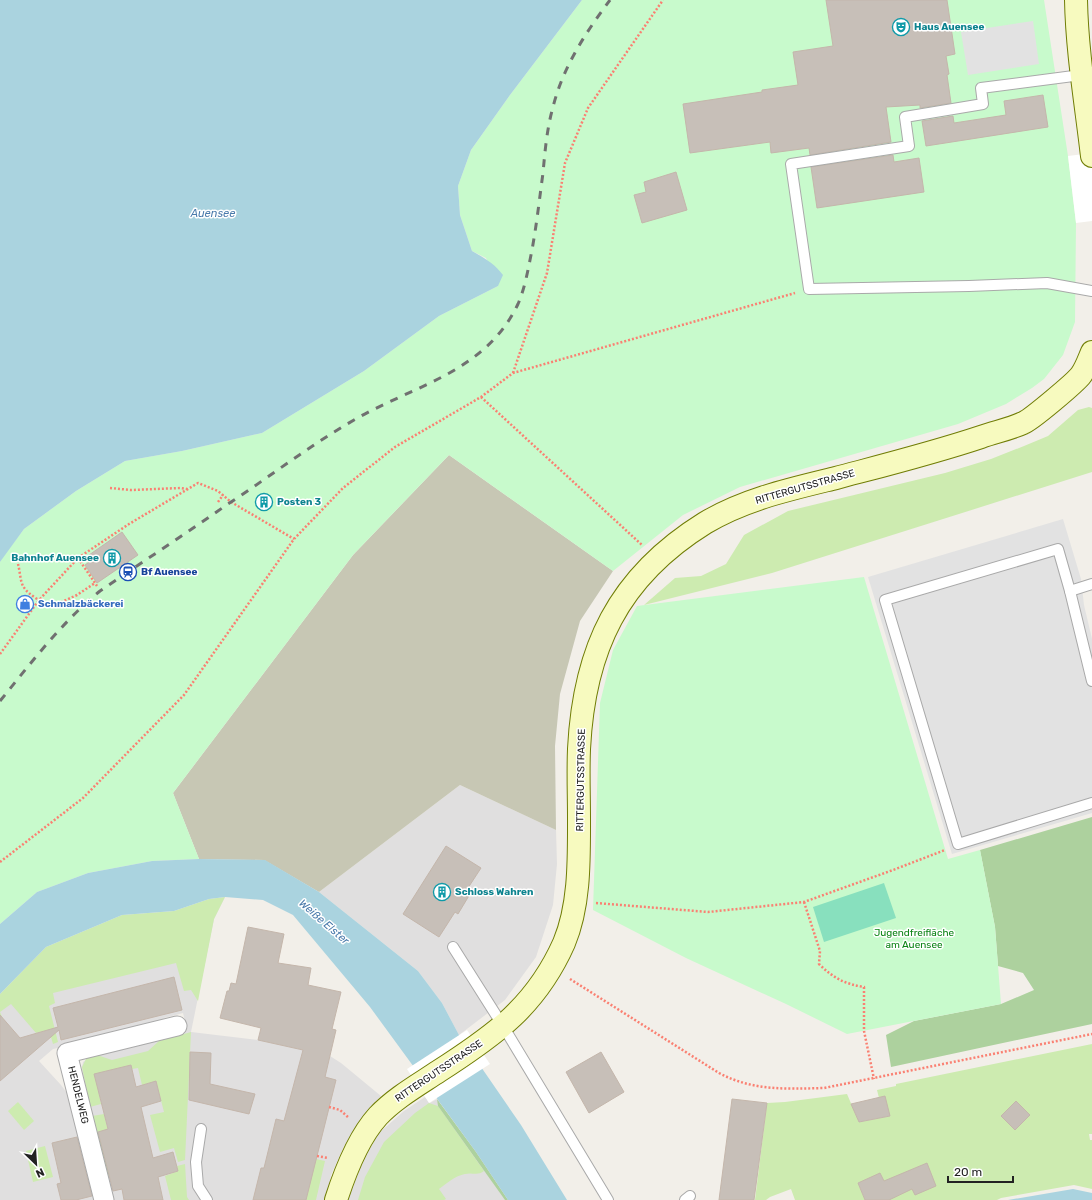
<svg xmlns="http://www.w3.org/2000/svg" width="1092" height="1200" font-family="Rubik,sans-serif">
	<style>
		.residential { fill: #e0dfdf }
		.construction { fill: #c7c7b4 }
		.grass { fill: #cdebb0 }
		.forest { fill: #add19e }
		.park { fill: #c8facc }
		.pitch { fill: #88e0be }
		.parking { fill: #e2e2e2 }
		.water { fill: #aad3df }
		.pier { fill: #fff }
		.building { fill: #c7bfb8; stroke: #c4b6ab }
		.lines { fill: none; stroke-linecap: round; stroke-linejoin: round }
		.service-casing { stroke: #a9a9a9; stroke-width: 12 }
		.minor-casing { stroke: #a9a9a9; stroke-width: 21 }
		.secondary-casing { stroke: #707d05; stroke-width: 24 }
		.path { stroke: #fa8072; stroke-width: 2.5; stroke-dasharray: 2 2; stroke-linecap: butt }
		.service { stroke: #fff; stroke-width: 10 }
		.minor { stroke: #fff; stroke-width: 19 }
		.secondary { stroke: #f7fabf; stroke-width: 22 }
		.rail { stroke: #707070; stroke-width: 3; stroke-dasharray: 8 8; stroke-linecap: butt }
		.labels { text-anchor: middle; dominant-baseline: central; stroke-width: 3; stroke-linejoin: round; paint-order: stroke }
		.culture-label { font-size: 10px; font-weight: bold; fill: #0d838f; stroke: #fff; text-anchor: start }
		.street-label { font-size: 10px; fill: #222; stroke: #fff }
		.transit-label { font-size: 10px; font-weight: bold; fill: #164399; stroke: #fff; text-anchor: start }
		.shop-label { font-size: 10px; font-weight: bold; fill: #366cbe; stroke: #fff; text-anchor: start }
		.park-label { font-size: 10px; fill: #0c8416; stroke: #fff }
		.water-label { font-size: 11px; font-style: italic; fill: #4a7aab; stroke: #fff }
	</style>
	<rect width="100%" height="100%" fill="#f2efe9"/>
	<!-- residential -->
	<g class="residential">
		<polygon points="460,785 556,830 557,864 553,905 536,957 505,1000 459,1035 442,1003 418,971 319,892"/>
		<polygon points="225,897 214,919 191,1032 258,1040 330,1056 341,1063 381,1096 371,1106 344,1146 331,1175 326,1200 112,1200 83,1078 82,1067 83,1062 93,1055 187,1030 183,1013 164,1018 159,1026 53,1049 39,1061 61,1085 70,1097 95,1200 0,1200 0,994"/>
		<polygon points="425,1097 430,1103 437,1099 476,1152 508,1200 348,1200 363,1161 379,1133 404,1111"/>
	</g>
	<!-- construction -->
	<polygon class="construction" points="449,455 613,571 580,621 560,694 555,746 556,830 460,785 319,892 264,860 199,859 173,793 353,555"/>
	<!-- grass -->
	<g class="grass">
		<polygon points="1089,407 1092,408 1092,472 772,573 644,605 675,578 701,576 726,564 744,535 788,511 945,473 991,459 1024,446 1048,436 1078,410"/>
		<polygon points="225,897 214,919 198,1001 191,990 184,991 176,963 53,993 55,1003 49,1006 58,1042 53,1044 49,1030 36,1033 11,1004 0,1012 3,1019 0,1022 0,994 46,947 122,915 174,911 209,899"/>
		<polygon points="191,1032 185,1160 178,1162 174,1148 160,1152 150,1115 164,1112 156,1081 142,1085 138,1068 132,1069 131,1065 95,1074 101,1104 90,1107 82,1067 87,1057 97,1055 112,1060 148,1051 159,1041"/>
		<polygon points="1092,1044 1092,1134 1089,1134 1090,1140 1092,1140 1092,1189 1074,1185 1001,1198 997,1200 889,1200 880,1174 858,1183 865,1200 795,1200 791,1189 770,1197 766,1200 755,1200 767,1103 785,1102 847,1094 859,1122 890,1116 879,1098 877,1090 896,1086 896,1084"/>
		<polygon points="18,1102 34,1121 24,1130 8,1111"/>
		<path d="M 429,1103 L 438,1106 L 484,1171 C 478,1176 472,1172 465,1174 C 455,1176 447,1183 439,1189 L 446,1199 L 444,1200 L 358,1200 L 365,1177 L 384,1142 L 415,1113 Z"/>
		<polygon points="104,1114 118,1174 106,1176 92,1116"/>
		<polygon points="45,1146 53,1177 33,1182 26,1151"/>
		<polygon points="316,1159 325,1161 316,1200 306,1200"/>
		<polygon points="185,1164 187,1197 189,1200 171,1200 165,1176 178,1171 177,1166"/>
	</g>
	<!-- forest -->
	<g class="forest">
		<polygon points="1092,817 1092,1024 891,1067 886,1035 914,1021 1001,1004 1034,990 1023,973 998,966 995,927 980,850"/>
		<polygon points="437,1099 476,1152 508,1200 505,1200 438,1106"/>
	</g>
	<!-- park -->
	<g class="park">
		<polygon points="582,0 1044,0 1068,156 1076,223 1075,322 1063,355 1044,379 1032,388 1006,404 958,424 740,487 683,515 613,571 449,455 353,555 173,793 199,859 152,861 88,873 37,892 0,924 0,562 2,558 24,529 76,491 125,461 182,451 262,433 364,371 439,316 498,286 486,258 472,251 460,215 458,186 471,150 510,95"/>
		<polygon points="864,577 948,859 980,850 995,927 1001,1004 847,1034 786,1004 686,958 593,910 600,703 613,650 637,606"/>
	</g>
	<!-- pitch -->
	<polygon class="pitch" points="884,883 896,918 824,942 813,907"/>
	<!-- parking -->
	<g class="parking">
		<polygon points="1033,21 1039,64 968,75 961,32"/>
		<polygon points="1063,519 1081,579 1084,605 1092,639 1092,813 952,854 868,577"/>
	</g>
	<!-- water -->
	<g class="water">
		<path d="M 0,0 L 582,0 L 510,95 L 471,150 L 458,186 L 460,215 L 472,251 C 484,258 494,263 503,275 L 498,286 L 439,316 L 364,371 L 262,433 L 182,451 L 125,461 L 76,491 L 24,529 L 0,562 Z"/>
		<polygon points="199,859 265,860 319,892 418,971 442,1003 459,1035 521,1125 567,1200 508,1200 476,1152 370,1007 293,915 263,900 225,897 209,899 174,911 122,915 46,947 0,994 0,924 37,892 88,873 152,861"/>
		<polygon points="1073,1189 1092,1193 1092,1200 1008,1200"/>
	</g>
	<!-- pier -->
	<g class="pier">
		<polygon points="1092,153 1092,221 1076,223 1068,156"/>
		<polygon points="467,1030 490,1064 429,1103 407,1069"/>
	</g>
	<!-- building -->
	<g class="building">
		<polygon points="826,0 947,0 955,54 946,56 949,74 947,75 951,103 920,108 920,105 886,107 891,142 810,155 809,148 771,153 770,142 690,153 683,104 762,92 762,90 798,85 793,52 833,46"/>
		<polygon points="1043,95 1048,127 926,146 922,121 953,116 954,123 1006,115 1004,101"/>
		<polygon points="893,155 894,162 919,158 924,192 817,208 811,167"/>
		<polygon points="676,172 687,210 642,223 634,195 646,192 644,182"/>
		<polygon points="122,532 138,555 97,583 85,565 92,560 89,555"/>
		<polygon points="446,846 481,868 466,891 470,894 458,914 455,912 439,937 403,914"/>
		<polygon points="248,927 284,934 278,963 311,968 308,985 341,992 332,1029 336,1030 325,1077 336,1080 306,1200 253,1200 261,1168 264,1168 276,1119 284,1121 303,1050 258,1040 261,1028 220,1018 227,991 229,991 231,983 236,984"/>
		<polygon points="174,977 182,1010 61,1040 59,1030 0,1081 0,1015 20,1038 58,1027 53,1008"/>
		<polygon points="190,1052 211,1053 210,1084 255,1094 249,1114 189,1100"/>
		<polygon points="601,1052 624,1092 589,1113 566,1072"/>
		<polygon points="131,1065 136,1087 156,1081 161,1101 141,1107 153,1158 173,1152 178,1171 158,1177 163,1200 124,1200 122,1189 113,1191 98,1132 108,1129 94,1074"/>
		<polygon points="885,1096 890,1116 859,1122 851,1104"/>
		<polygon points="732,1099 767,1103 754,1200 719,1200"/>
		<polygon points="1016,1101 1030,1115 1015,1130 1001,1116"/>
		<polygon points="77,1137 92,1196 76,1200 61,1200 57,1184 61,1183 52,1143"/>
		<polygon points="927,1163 936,1186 915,1195 912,1189 889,1200 865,1200 858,1183 880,1173 884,1181"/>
	</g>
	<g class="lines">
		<!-- service casing -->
		<g class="service-casing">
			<g id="service">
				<polyline points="1081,75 981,88 983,104 905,117 909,146 791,164 809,289 969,286 1047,283 1092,291"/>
				<polyline points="1092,584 1070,591 1058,549 885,600 958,844 1092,803"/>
				<polyline points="1070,591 1092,681"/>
				<polyline points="453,947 503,1026 608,1200"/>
				<polyline points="201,1129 196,1162 198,1186 207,1200"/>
				<polyline points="685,1200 690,1196"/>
			</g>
		</g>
		<!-- minor casing -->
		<g class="minor-casing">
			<polyline id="minor" points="104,1200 67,1053 177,1026"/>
		</g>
		<!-- secondary casing -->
		<g class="secondary-casing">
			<g id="secondary">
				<path d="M 1076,0 C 1077,52 1086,104 1092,156"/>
				<path d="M 336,1200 C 345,1172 358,1138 378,1116 C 395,1098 418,1085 439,1071 C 495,1035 536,1006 564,943 C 580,905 579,859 579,818 C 579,795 578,772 579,749 C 584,649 618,577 705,523 C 745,499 791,489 836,478 C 885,465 933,453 981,437 C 995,432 1010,429 1023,423 C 1031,420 1076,382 1081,375 C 1086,368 1089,359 1092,352"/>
			</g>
		</g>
		<!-- path -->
		<g class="path">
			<polyline points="513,373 547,273 565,163 588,108 663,0"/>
			<polyline points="481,397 642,545"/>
			<polyline points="110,488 131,490 181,488 187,489"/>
			<polyline points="218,502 223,495"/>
			<polyline points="78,558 97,586"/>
			<path d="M 18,564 C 20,571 20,580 23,586 C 28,595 44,604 53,606 L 77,595 L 95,583"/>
			<polyline points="0,654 39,600 78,558 129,524 198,483 218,491 231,502 294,539"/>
			<polyline points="0,862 83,798 184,695 294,539 343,488 395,447 481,397 513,373 795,293"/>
			<path d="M 804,902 L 820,951 L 819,964 C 833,978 845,984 864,987 L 864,1031 L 874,1079"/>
			<polyline points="596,903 708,912 804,902 893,870 945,850"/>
			<path d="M 570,979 L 719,1073 C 753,1091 786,1089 824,1088 L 1092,1034"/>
			<polyline points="329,1107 340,1110 349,1118"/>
			<polyline points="317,1156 328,1158"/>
		</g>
		<!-- service -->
		<use href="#service" class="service"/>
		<!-- minor -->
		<use href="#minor" class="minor"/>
		<!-- secondary -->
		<use href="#secondary" class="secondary"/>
		<!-- rail -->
		<path class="rail" d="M 0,701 C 31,663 62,622 100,591 C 142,562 184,535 225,506 C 268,478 309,446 354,420 C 414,385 485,373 518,304 C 524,290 527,275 530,260 C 536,231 539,202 543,173 C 545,151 547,128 553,107 C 563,67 586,32 610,0"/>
	</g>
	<!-- icons -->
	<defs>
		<g id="theatre-ring" transform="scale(0.9)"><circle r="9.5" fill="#fff" stroke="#0f9aa8" stroke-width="1.5"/><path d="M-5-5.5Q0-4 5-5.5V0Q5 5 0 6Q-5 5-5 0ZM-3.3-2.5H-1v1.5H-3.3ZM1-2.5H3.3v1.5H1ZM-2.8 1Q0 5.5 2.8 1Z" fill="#0f9aa8"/></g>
		<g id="building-ring" transform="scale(0.9)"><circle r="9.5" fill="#fff" stroke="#0f9aa8" stroke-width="1.5"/><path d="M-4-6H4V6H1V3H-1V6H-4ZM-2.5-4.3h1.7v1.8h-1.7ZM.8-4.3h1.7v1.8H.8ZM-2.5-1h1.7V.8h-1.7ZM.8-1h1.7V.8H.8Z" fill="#0f9aa8"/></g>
		<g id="station-ring" transform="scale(0.9)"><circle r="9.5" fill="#fff" stroke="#1a4fb4" stroke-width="1.5"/><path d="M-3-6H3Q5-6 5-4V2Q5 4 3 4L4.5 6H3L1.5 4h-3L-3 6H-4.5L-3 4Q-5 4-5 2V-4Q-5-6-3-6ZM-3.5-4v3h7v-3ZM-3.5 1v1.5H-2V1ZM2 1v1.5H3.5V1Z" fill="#1a4fb4"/></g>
		<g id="shop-ring" transform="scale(0.9)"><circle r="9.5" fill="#fff" stroke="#3f7fe0" stroke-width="1.5"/><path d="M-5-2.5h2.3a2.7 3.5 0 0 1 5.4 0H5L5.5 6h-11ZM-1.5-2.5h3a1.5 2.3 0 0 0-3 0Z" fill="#3f7fe0"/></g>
	</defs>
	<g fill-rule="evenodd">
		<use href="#theatre-ring" x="901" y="27"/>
		<use href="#building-ring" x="264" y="502"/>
		<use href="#building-ring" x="112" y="558"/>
		<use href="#station-ring" x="128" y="572"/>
		<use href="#shop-ring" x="25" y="604"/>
		<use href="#building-ring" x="442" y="892"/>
	</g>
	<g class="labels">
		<!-- culture labels -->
		<g class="culture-label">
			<text x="914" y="27">Haus Auensee</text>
			<text x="277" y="502">Posten 3</text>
			<text x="99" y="558" text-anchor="end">Bahnhof Auensee</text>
			<text x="455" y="892">Schloss Wahren</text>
		</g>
		<!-- street labels -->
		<g class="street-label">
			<text transform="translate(805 487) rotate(-16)">RITTERGUTSSTRASSE</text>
			<text transform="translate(581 780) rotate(-89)">RITTERGUTSSTRASSE</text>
			<text transform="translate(439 1071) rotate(-34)">RITTERGUTSSTRASSE</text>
			<text transform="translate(78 1095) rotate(76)">HENDELWEG</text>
		</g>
		<!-- transit labels -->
		<g class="transit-label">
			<text x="141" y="572">Bf Auensee</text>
		</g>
		<!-- shop labels -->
		<g class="shop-label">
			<text x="38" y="604">Schmalzbäckerei</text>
		</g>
		<!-- park labels -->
		<g class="park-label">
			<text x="914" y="933">Jugendfreifläche<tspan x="914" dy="12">am Auensee</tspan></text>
		</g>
		<!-- water labels -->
		<g class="water-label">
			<text x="213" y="213">Auensee</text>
			<text transform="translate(324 922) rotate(41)">Weiße Elster</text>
		</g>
	</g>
	<!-- north arrow -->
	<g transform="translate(36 1164) rotate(155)" stroke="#ffffff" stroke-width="3" paint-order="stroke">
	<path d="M0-3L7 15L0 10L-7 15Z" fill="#222222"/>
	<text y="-6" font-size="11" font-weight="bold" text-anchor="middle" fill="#222222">N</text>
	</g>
	<!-- scale -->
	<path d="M948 1176v6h65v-6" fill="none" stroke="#222222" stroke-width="2"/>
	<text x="954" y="1176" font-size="12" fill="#222222" stroke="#ffffff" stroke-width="3" paint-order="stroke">20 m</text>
</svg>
